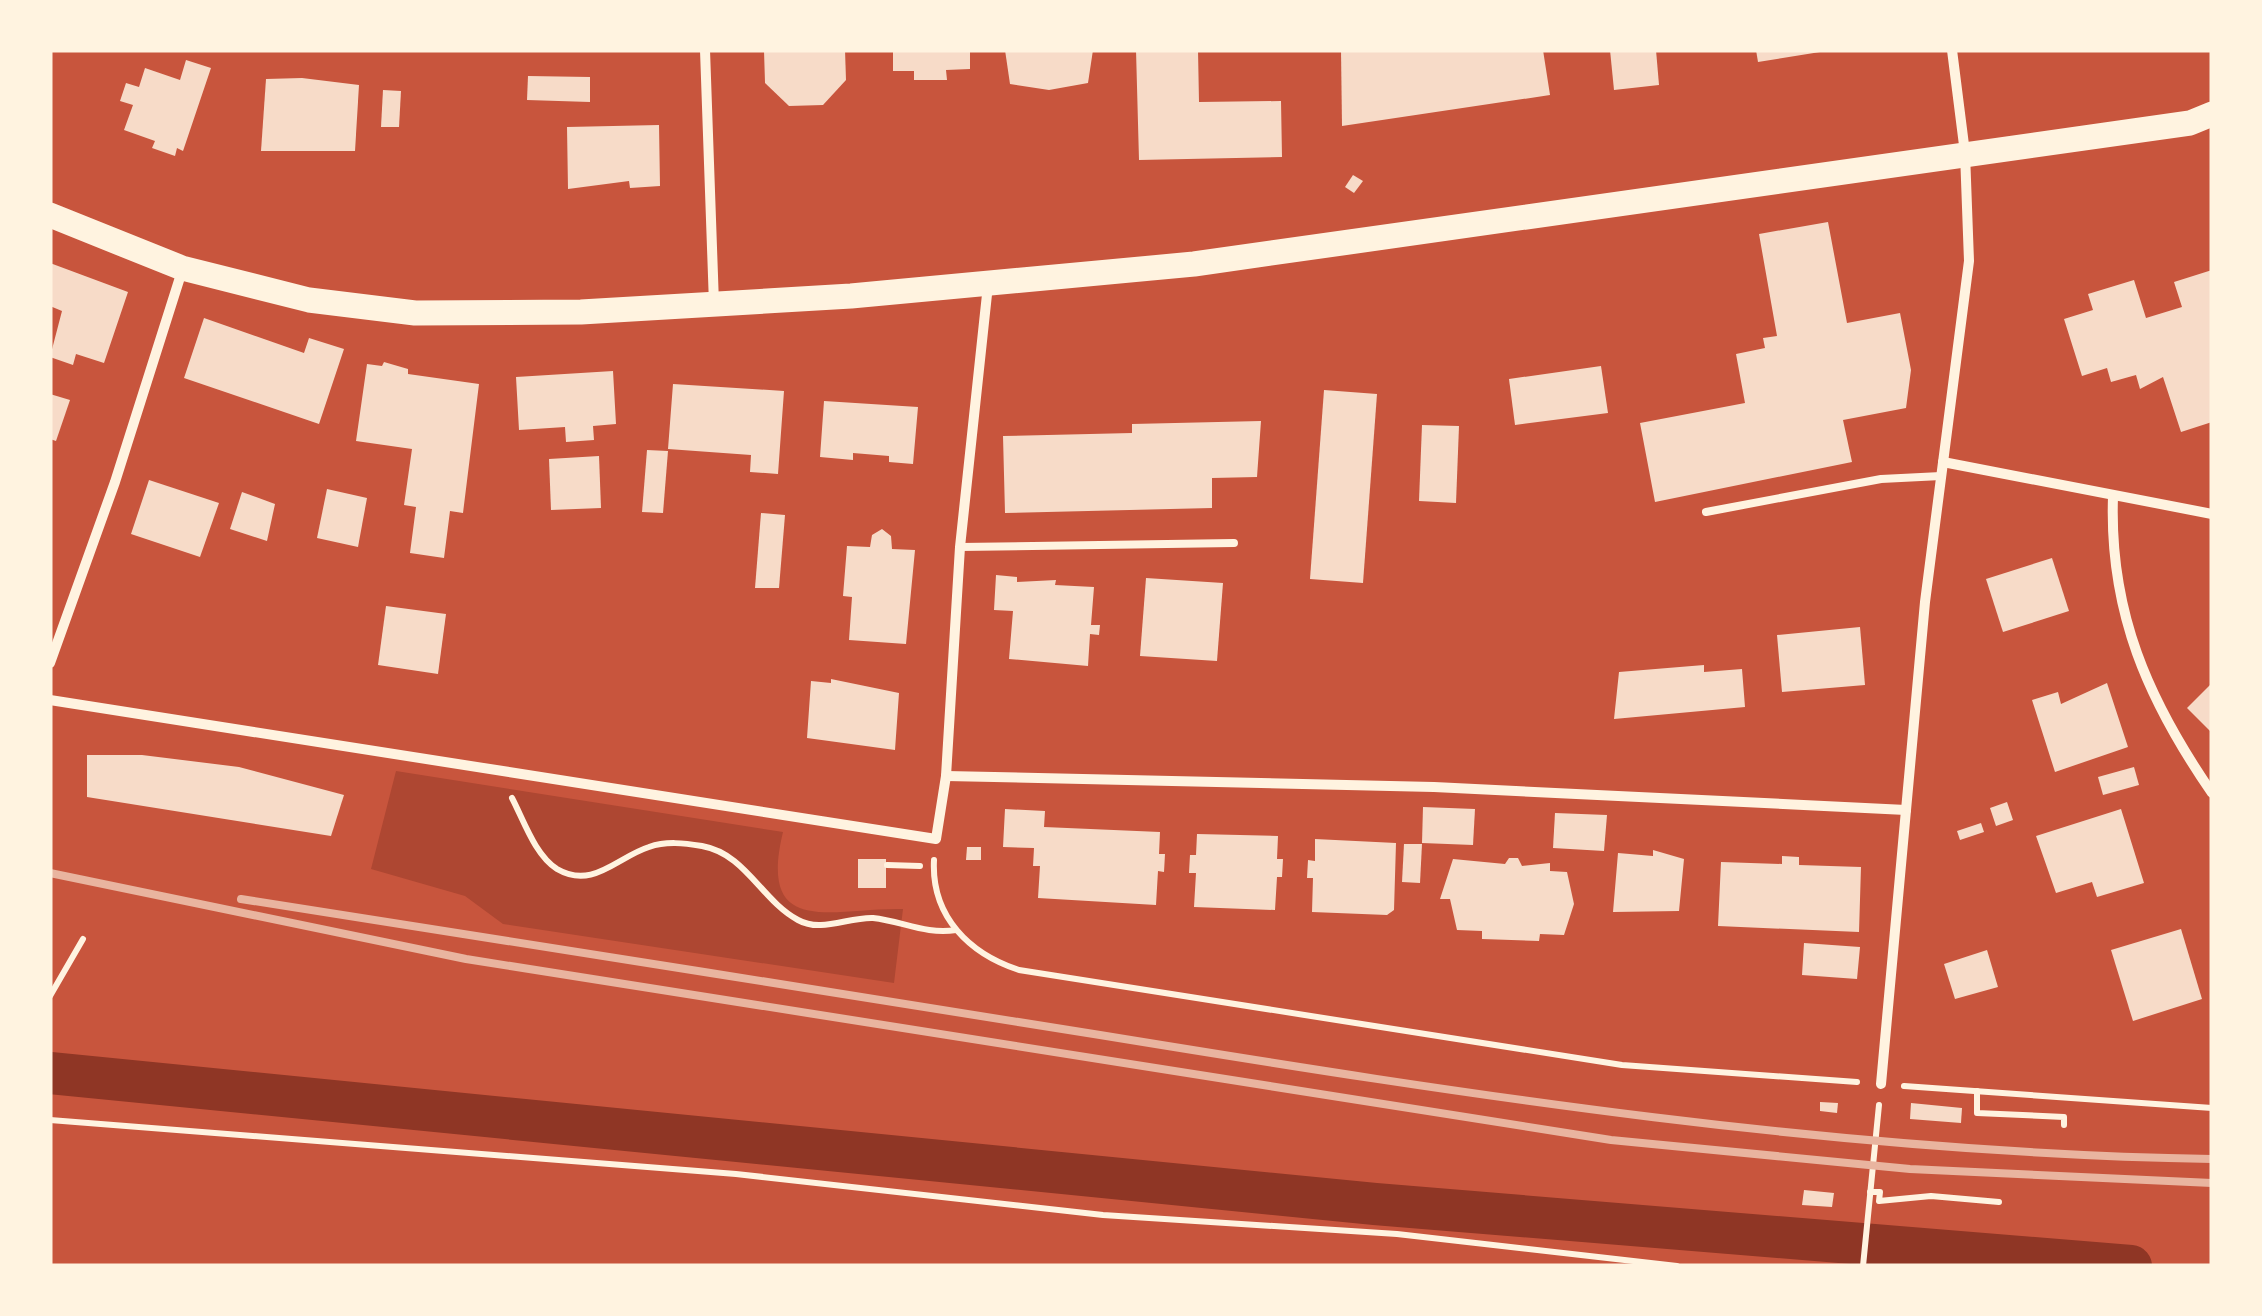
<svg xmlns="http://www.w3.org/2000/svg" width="2262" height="1316" font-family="'Work Sans',sans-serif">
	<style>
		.green { fill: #ae4732 }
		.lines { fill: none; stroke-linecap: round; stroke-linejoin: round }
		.canal { stroke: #8f3625; stroke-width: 42 }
		.building { fill: #f7dbc8 }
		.path { stroke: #fff3e0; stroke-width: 6 }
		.service { stroke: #fff3e0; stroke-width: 8 }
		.minor { stroke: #fff3e0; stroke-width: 10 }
		.primary { stroke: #fff3e0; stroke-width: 25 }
		.rail { stroke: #e9b49f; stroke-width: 8 }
	</style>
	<rect width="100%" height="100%" fill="#c8553d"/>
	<!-- green -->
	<path class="green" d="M 396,771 L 783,832 C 757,940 834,907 903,909 L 894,983 L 503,924 L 465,896 L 371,869 Z"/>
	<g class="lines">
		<!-- canal -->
		<polyline class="canal" points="50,1073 1375,1204 2131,1266"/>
	</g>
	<!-- building -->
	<g class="building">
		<polygon points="764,50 845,50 846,80 823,105 789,106 765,83"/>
		<polygon points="893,50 970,50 970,69 946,70 947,80 914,80 914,71 893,71"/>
		<polygon points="1005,50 1093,50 1088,83 1049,90 1010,84"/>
		<polygon points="1136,50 1198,50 1199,102 1281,101 1282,157 1139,160"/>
		<polygon points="1341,50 1543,50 1550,95 1342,126"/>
		<polygon points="1610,50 1656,50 1659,85 1614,90"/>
		<polygon points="1756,50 1820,50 1820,52 1758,62"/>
		<polygon points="186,60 211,68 183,151 177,148 175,156 152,148 155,141 124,130 133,105 120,101 126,83 139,87 145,68 180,80"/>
		<polygon points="528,76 590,77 590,102 527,100"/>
		<polygon points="302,78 359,85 355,151 261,151 266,79"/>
		<polygon points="383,90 401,91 399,127 381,127"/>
		<polygon points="659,125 660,186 630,188 629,181 568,189 567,127"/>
		<polygon points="1353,175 1363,181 1354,193 1345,187"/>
		<polygon points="1828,222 1847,323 1900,313 1911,370 1906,408 1843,420 1852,462 1655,502 1640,423 1745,403 1736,354 1765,348 1763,338 1777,336 1759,234"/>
		<polygon points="50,263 128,292 104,363 76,354 73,365 50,357 62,311 50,306"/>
		<polygon points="2212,270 2212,422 2181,432 2163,377 2140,389 2136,375 2111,382 2107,368 2082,376 2064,319 2093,310 2088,294 2134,280 2146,318 2182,307 2174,282"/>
		<polygon points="204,318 304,353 309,338 344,349 319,424 184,378"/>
		<polygon points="384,362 408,369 408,374 479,384 463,513 450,511 444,558 410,553 416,507 404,505 412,449 356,441 367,364 382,366"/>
		<polygon points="1601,366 1608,413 1515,425 1509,379"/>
		<polygon points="613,371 616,424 593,426 594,440 566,442 565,427 519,430 516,377"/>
		<polygon points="673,384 784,391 778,474 750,472 751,455 668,449"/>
		<polygon points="1324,390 1377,394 1363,583 1310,579"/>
		<polygon points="50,394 70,400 56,441 50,439"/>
		<polygon points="824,401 918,407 913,464 889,462 889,456 853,453 853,460 820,457"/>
		<polygon points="1261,421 1257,477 1212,478 1212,508 1005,513 1003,436 1132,433 1132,424"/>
		<polygon points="1422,425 1459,426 1456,503 1419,501"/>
		<polygon points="647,450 668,451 663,513 642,512"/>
		<polygon points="599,456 601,508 551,510 549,459"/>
		<polygon points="149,480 219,503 200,557 131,534"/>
		<polygon points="327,489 367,498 358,547 317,538"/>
		<polygon points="242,492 275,504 267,541 230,529"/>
		<polygon points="761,513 785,515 779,588 755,588"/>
		<polygon points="882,529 891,536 892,549 915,550 906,644 849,640 852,597 843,596 847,546 870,547 872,535"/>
		<polygon points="2052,558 2069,611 2003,632 1986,579"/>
		<polygon points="996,575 1017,577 1017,582 1056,580 1055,585 1094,587 1091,625 1100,625 1099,635 1090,634 1088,666 1009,659 1013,611 994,610"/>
		<polygon points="1146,578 1223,583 1217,661 1140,656"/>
		<polygon points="386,606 446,614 438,674 378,665"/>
		<polygon points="1860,627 1865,685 1782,692 1777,635"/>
		<polygon points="1704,665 1704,672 1742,669 1745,707 1614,719 1619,672"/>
		<polygon points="831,679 899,693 895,750 807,738 811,681 831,683"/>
		<polygon points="2107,683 2128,747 2055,772 2032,700 2058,692 2061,704"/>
		<polygon points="2212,683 2212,733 2187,708"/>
		<polygon points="87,755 142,755 239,767 344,795 331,836 87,797"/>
		<polygon points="2134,767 2139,785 2103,795 2098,777"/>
		<polygon points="2007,802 2013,820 1996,826 1990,808"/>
		<polygon points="1423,807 1475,809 1473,845 1422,843"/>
		<polygon points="1005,809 1045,811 1044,827 1160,832 1159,854 1165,854 1164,872 1158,871 1156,905 1038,898 1040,866 1033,866 1034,848 1003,847"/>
		<polygon points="2121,809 2144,883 2097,897 2092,882 2056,893 2036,836"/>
		<polygon points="1555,813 1607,815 1604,851 1553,848"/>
		<polygon points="1981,823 1984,832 1960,840 1957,831"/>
		<polygon points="1197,834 1278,836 1277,859 1283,859 1282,877 1277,877 1275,910 1194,907 1196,873 1189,873 1190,855 1196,855"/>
		<polygon points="1315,839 1396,843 1394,910 1387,915 1312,912 1313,878 1307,878 1308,860 1315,861"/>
		<polygon points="1404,844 1422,844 1420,883 1402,882"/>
		<polygon points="967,847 981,847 981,860 966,860"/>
		<polygon points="1653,850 1684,859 1679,911 1613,912 1618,853 1653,856"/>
		<polygon points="1782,856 1799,857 1799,865 1861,867 1859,932 1718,926 1721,862 1782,864"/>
		<polygon points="1509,858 1518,858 1522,866 1550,863 1550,871 1567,872 1574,904 1564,935 1540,934 1539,941 1482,939 1482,931 1457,930 1450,899 1440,899 1453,859 1505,864"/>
		<rect x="858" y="859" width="28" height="29"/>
		<polygon points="2181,929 2202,999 2133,1021 2111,950"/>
		<polygon points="1804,943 1860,947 1857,979 1802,975"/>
		<polygon points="1987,950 1998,987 1955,999 1944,964"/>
		<polygon points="1820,1102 1838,1103 1837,1113 1820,1111"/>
		<polygon points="1911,1103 1962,1108 1961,1123 1910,1119"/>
		<polygon points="1804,1190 1834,1193 1832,1207 1802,1205"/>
	</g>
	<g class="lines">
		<!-- path -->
		<g class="path">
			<path d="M 512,798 C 524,821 535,855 557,869 C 593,890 617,857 649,847 C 666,841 684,843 702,846 C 746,854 761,900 798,920 C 821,933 848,917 873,918 C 902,921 926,935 956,930"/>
			<path d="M 934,860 C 931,917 970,954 1019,970 L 1622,1065 L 1857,1082"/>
			<polyline points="887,865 920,866"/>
			<polyline points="50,996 83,939"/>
			<polyline points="1904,1086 2212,1108"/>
			<polyline points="1977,1091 1977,1113 2064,1117 2064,1125"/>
			<polyline points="50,1120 736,1174 1103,1215 1397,1234 1677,1266"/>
			<polyline points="1870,1192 1880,1192 1879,1201 1931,1196 1999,1202"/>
			<polyline points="1863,1266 1879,1105"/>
		</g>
		<!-- service -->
		<g class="service">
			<polyline points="1706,512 1881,479 1941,476"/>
			<polyline points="960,547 1234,543"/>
		</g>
		<!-- minor -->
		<g class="minor">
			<polyline points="705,50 714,304"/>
			<polyline points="1943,462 2212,514"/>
			<path d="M 2113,497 C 2109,612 2148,700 2212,793"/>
			<polyline points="50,663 115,482 182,271"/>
			<polyline points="50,700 936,839 946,776 960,547 988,285"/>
			<polyline points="946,776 1434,787 1906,810"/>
			<polyline points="1881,1084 1925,602 1969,261 1965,153 1952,50"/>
		</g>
		<!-- primary -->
		<polyline class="primary" points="50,215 182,268 309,300 415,313 581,312 851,296 1194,264 2190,123 2212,114"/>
		<!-- rail -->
		<g class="rail">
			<polyline points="50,873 466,959 1611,1140 1910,1169 2212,1183"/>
			<path d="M 241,899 C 527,944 814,989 1100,1035 C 1468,1095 1838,1153 2212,1159"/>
		</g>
	</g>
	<!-- border -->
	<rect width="2262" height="1316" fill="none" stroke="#fff3e0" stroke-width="105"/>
</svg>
